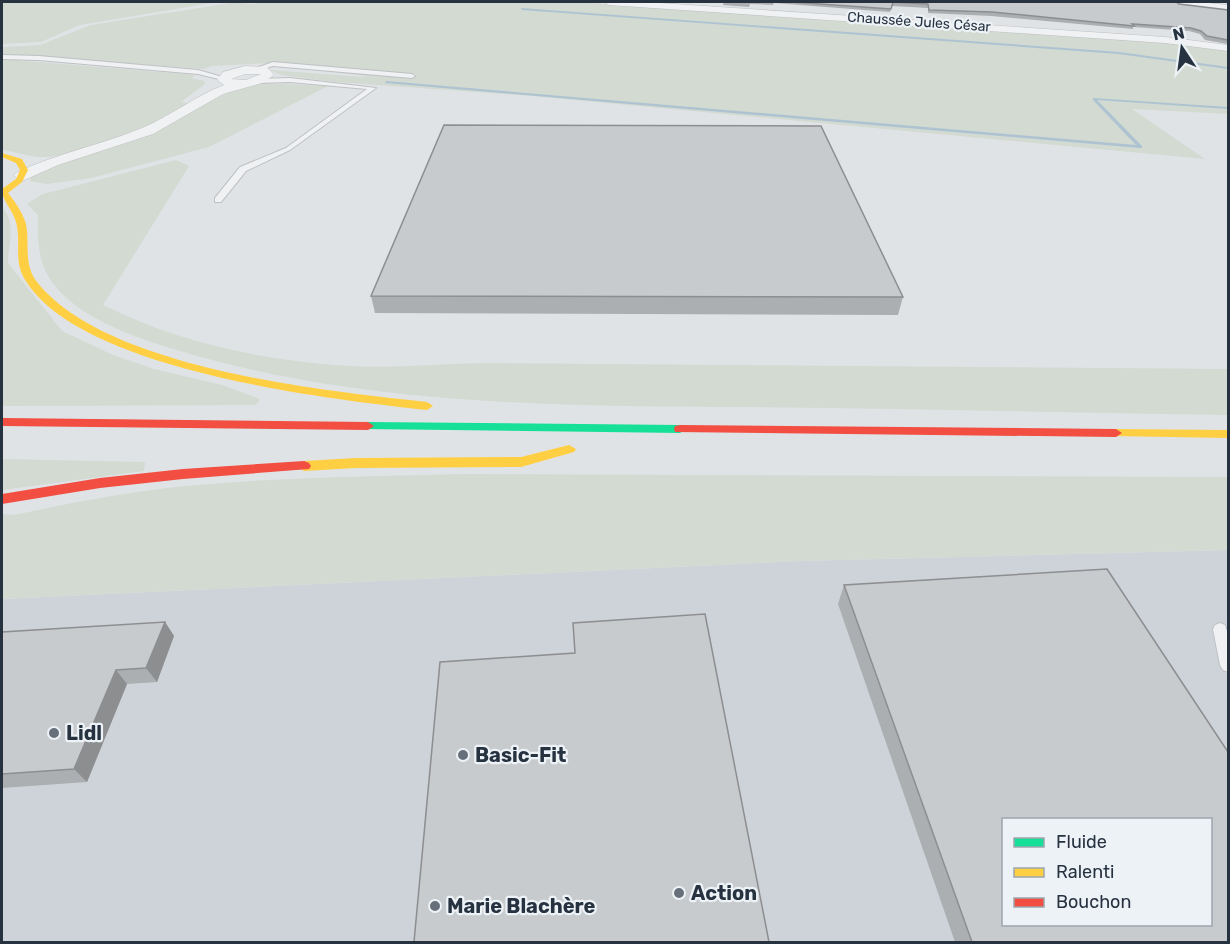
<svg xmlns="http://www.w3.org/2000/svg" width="1230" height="944" font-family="Rubik,sans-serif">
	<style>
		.built { fill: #ced3d9; fill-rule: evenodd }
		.green { fill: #d2dad1 }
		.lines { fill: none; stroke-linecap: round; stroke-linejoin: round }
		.stream { fill: #adc3d2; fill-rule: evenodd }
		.lane-casing { stroke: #bec1c4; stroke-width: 2 }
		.street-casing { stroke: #bec1c4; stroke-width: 1 }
		.lane { fill: #f0f1f2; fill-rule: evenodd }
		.street { fill: #f0f1f2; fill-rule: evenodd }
		.fast { fill: #16e098; fill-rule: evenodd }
		.slow { fill: #ffcf43; fill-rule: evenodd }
		.jam { fill: #f24e42; fill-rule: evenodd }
		.wall { fill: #acafb1 }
		.shaded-wall { fill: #8c8e90 }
		.building { fill: #c8cbce; stroke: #8c8e90; stroke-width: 1.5; fill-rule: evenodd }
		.poi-dot { fill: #67707a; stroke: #edf2f6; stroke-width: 2 }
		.labels { text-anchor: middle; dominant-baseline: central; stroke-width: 4.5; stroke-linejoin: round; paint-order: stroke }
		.far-street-label { font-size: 14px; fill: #263240; stroke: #edf2f6 }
		.near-poi-label { font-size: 20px; font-weight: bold; fill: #263240; stroke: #edf2f6; text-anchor: start }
	</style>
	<rect width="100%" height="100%" fill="#e0e3e6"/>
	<!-- built -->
	<path class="built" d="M 1228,550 L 1228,942 L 2,942 L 2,599 L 800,561 ZM 1004,820 L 1210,820 L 1210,924 L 1004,924 Z"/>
	<!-- green -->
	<g class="green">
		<polygon points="2,2 218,2 80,25 41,42 2,44"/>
		<polygon points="237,2 250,4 266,2 576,2 1154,41 1228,50 1228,114 1132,109 1205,159 532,96 336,82 281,75 270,70 363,77 365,76 275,65 414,77 416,74 271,63 211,66 205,69 2,54 2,47 40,45 91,25"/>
		<path d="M 2,59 L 195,75 L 191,78 L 204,81 L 205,84 L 181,102 L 190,104 C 152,125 81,159 38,157 C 26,156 14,151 2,150 Z"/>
		<path d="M 261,83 L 328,86 L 209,147 L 91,178 L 47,184 L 30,181 L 32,175 C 66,157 105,151 141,138 C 183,122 216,90 261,83 Z"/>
		<path d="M 176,160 L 189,166 L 103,305 C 171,339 247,357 323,364 C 377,370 433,364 488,363 L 1228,369 L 1228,415 C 1094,413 960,410 826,408 C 612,405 387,413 180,351 C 140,339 84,321 56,287 C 38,266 37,242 38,215 L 27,204 L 43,194 Z"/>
		<path d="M 2,207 C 17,224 8,243 8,263 L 62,331 L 113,355 L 154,369 L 222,385 L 260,399 L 256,405 L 2,406 Z"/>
		<polygon points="2,459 145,462 144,471 2,490"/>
		<path d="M 470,474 L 1228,477 L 1228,550 L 800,561 L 2,599 L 2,514 L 14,515 C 75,502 136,490 198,485 C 288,477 380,476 470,474 Z"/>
	</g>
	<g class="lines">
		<!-- stream -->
		<g class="stream">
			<polygon points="521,8 1119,52 1228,67 1228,69 1119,54 522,10"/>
			<polygon points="386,81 1136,145 1093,100 1093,98 1228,107 1228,109 1097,100 1142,146 1142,148 1140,148 385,83"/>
		</g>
		<!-- lane casing -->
		<g class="lane-casing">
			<g id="lane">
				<polygon points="2,55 39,56 198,70 226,78 223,80 198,74 39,60 2,59"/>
				<polygon points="273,62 412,74 415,76 412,78 273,66 256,71 253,69"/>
				<polygon points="290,78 376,88 290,150 246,171 221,202 215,202 215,198 240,167 286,148 367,89 290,82 256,83 253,81 256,79"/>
				<polygon points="1220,623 1225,625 1228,635 1228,672 1223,670 1220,665 1213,629 1215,625"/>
			</g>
		</g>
		<!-- street casing -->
		<g class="street-casing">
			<g id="street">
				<polygon points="604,2 645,2 1165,37 1228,45 1228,51 1165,43 609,5"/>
				<polygon points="1174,2 1199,2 1228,5 1228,11 1179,5"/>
				<path d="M 245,66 L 267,67 L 274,75 L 262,83 L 223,94 L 153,134 L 58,165 L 22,181 L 14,176 L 16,173 C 57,153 101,145 142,128 C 171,116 195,96 224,85 L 217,80 L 223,72 ZM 245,74 L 261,74 L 246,80 L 231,79 Z"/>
			</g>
		</g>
		<!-- lane -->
		<use href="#lane" class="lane"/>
		<!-- street -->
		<use href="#street" class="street"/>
		<!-- fast -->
		<polygon class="fast" points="368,422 680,425 686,429 680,433 364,429 362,426"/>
		<!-- slow -->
		<g class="slow">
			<path d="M 2,153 L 22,159 L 28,170 L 22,182 L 8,193 C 15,202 23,213 26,224 C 30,244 23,264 37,282 C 105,368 322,391 427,402 L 433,406 L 427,410 C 327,399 86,371 27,283 C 12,261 22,245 16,222 C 13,210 2,201 2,189 L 16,179 L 20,170 L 16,163 L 2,157 Z"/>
			<polygon points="1116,429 1228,430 1228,438 1111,436 1110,433"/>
			<polygon points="569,445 576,449 574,452 521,467 356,468 304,471 297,466 304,461 356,458 521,457"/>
		</g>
		<!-- jam -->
		<g class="jam">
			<polygon points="2,418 368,422 374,426 368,430 2,426"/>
			<polygon points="680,425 1116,429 1122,433 1116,437 675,432 674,429 675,426"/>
			<polygon points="304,461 309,463 311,466 309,469 183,479 100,488 2,504 2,494 100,478 183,469"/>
		</g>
	</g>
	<!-- wall -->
	<g class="wall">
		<polygon points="720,2 1176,2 1179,4 1228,10 1228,44 1205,40 1200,34 1189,31 1133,27 1133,29 991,16 928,13 928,8 892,6 890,12 774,3 773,5 750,4 749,7 723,5 724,2"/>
		<polygon points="371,296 903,297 898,315 375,313"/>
		<polygon points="844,585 1228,942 955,942 838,604"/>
		<polygon points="165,622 174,636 157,682 127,684 87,782 2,788 2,632"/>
	</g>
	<!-- shaded-wall -->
	<g class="shaded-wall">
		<polygon points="165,622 174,636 157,682 146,668"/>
		<polygon points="116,670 127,684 87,782 74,769"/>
	</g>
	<!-- building -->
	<g class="building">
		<polygon points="792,2 1176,2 1179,4 1228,10 1228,40 1207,36 1201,31 1191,28 1132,24 1134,26 992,12 929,10 928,4 893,2 891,9"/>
		<polygon points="444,125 821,126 903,297 371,296"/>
		<path d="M 1107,569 L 1228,752 L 1228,942 L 972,942 L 844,585 ZM 1004,819 L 1210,819 L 1210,924 L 1004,924 Z"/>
		<polygon points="705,614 769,942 414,942 440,662 575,653 573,623"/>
		<polygon points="165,622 146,668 116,670 74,769 2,774 2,632"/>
	</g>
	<!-- markers -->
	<g class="poi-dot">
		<circle cx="54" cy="733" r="6"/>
		<circle cx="463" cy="755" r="6"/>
		<circle cx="679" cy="893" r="6"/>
		<circle cx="435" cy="906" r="6"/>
	</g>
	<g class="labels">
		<!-- far-street labels -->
		<g class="far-street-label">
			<text transform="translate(919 22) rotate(4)">Chaussée Jules César</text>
		</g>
		<!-- near-poi labels -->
		<g class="near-poi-label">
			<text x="66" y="733">Lidl</text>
			<text x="475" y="755">Basic-Fit</text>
			<text x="691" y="893">Action</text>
			<text x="447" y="906">Marie Blachère</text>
		</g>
	</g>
	<!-- border -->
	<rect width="1230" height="944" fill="none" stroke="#263240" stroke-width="6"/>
	<!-- legend -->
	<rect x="1002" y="818" width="210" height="108" fill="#edf2f6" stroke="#9da5ad" stroke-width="1.5"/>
	<rect x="1014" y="838" width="30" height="9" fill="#16e098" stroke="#9da5ad" stroke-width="1.5"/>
	<text x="1056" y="848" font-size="18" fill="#263240">Fluide</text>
	<rect x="1014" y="868" width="30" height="9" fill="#ffcf43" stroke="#9da5ad" stroke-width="1.5"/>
	<text x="1056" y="878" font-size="18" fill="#263240">Ralenti</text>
	<rect x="1014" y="898" width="30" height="9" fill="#f24e42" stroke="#9da5ad" stroke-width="1.5"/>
	<text x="1056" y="908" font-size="18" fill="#263240">Bouchon</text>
	<!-- north arrow -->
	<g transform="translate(1182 48) rotate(347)" stroke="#edf2f6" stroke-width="4.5" paint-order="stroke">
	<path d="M0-4.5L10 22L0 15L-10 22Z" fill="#263240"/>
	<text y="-9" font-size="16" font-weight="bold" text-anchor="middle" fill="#263240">N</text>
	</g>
</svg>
